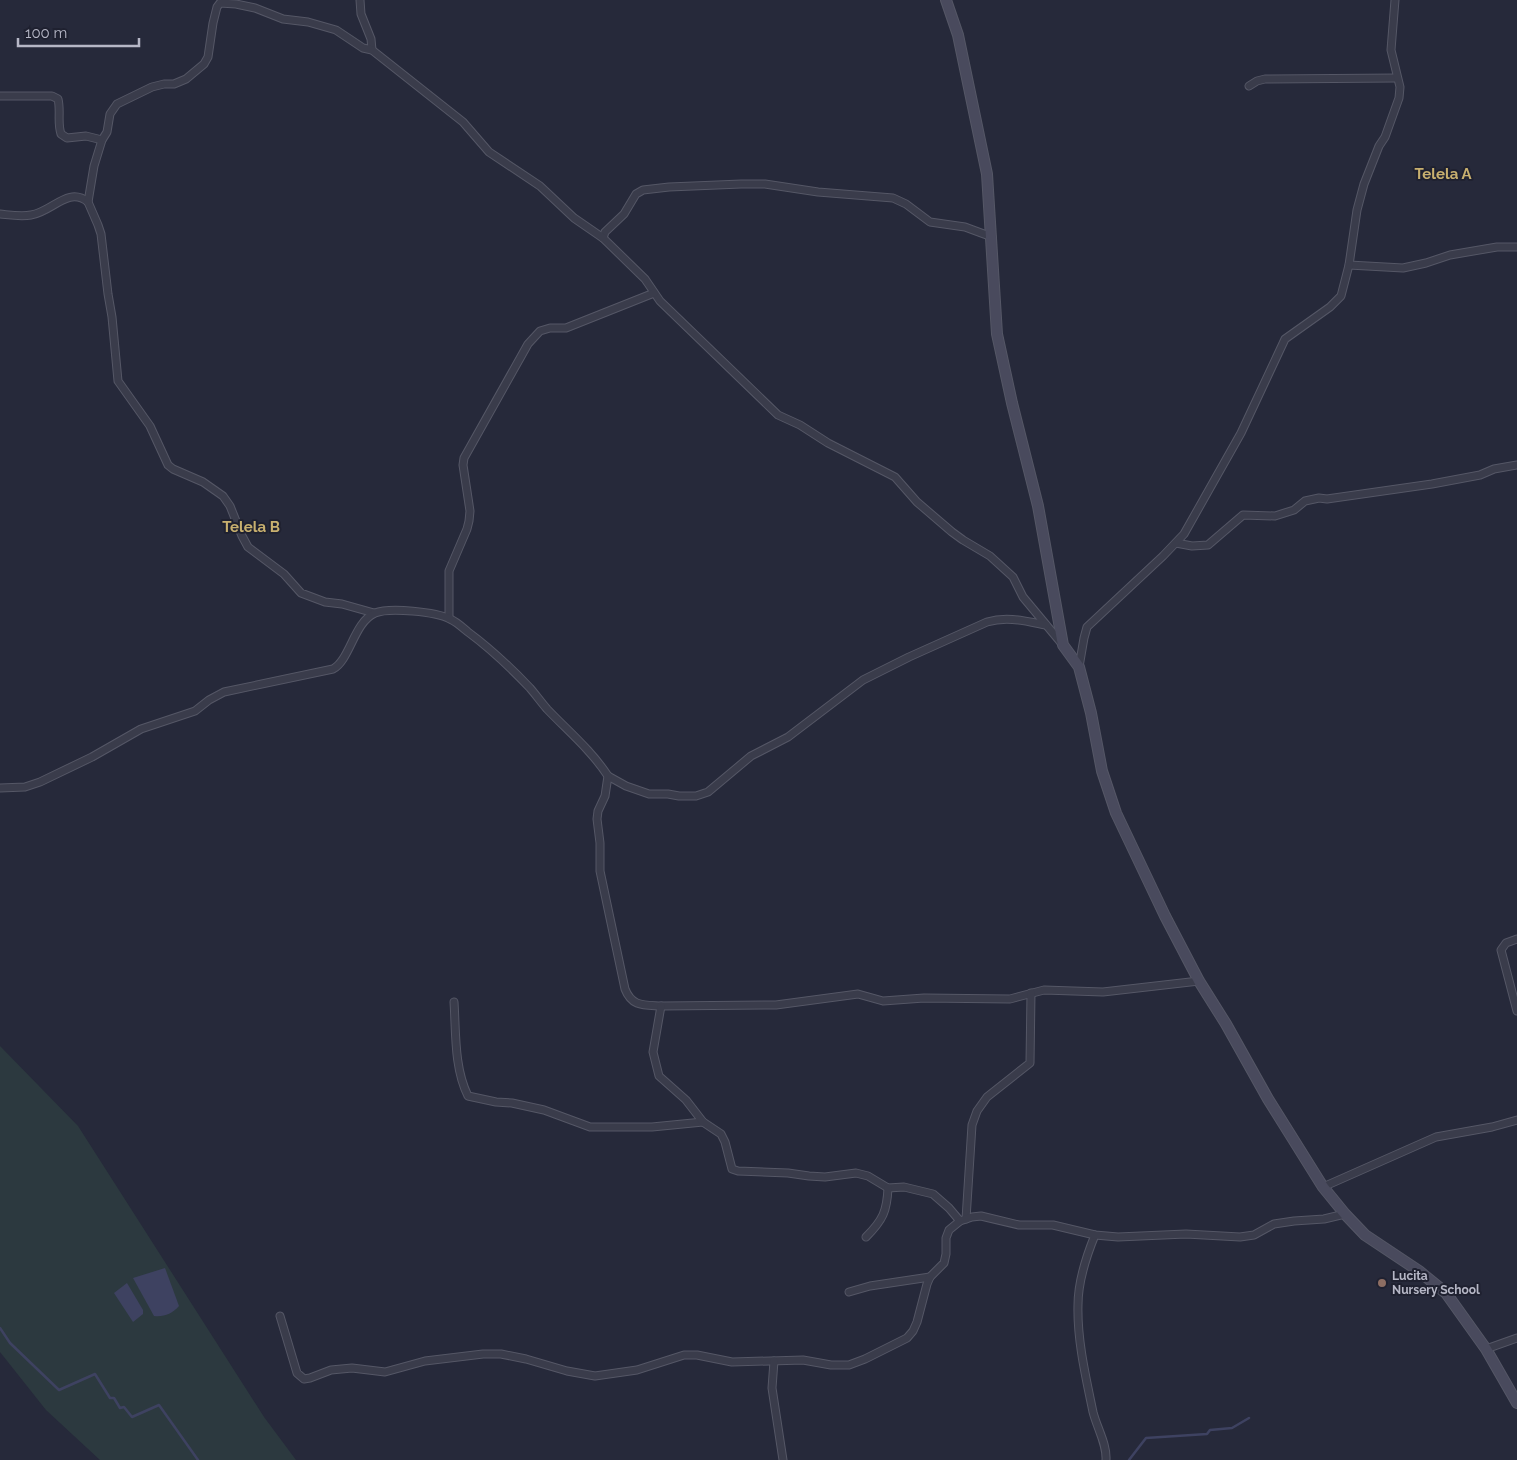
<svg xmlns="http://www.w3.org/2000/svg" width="1517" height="1460" font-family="Raleway,sans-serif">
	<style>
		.green { fill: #2c393f }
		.water { fill: #3e4261 }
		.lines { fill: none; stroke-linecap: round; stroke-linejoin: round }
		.stream { stroke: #3e4261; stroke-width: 2.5 }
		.street-casing { stroke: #555766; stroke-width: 9 }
		.secondary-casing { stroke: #555766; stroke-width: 12 }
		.street { stroke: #3a3c4b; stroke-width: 7 }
		.secondary { stroke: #494a5d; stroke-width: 10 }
		.education-dot { fill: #8d6e63; stroke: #1f2130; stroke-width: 2 }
		.labels { text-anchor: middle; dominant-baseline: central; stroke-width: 4; stroke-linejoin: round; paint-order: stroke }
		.poi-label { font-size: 12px; font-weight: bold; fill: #b6b7c6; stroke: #1f2130; text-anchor: start }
		.quarter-label { font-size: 15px; font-weight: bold; fill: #c8b06f; stroke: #1f2130 }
	</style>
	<rect width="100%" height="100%" fill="#26293a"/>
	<!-- green -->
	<polygon class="green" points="0,1046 78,1126 264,1417 296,1460 100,1460 46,1410 0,1352"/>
	<!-- water -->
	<g class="water">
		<path d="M 165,1268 L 179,1306 C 172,1314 164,1317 154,1316 L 133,1278 Z"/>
		<polygon points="127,1283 143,1310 143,1314 133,1322 114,1293"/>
	</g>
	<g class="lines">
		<!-- stream -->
		<g class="stream">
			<polyline points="0,1328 10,1343 59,1390 95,1374 110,1398 114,1398 120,1408 124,1407 132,1417 159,1405 198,1460"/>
			<polyline points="1129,1460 1146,1438 1207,1434 1210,1430 1232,1428 1249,1418"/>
		</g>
		<!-- street casing -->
		<g class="street-casing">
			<g id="street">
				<polyline points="360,0 361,14 371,39 372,50"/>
				<polyline points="1249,86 1257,81 1265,79 1397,78"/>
				<path d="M 0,96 L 52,96 L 58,99 C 61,111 57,122 61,134 L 67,138 L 86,136 L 102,140"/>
				<path d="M 0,214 C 10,215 21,217 31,215 C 52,212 68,186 88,202"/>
				<polyline points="603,238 605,232 624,214 636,194 643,190 669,187 741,184 765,184 818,192 893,198 906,204 930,222 965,227 992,237"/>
				<polyline points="1349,265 1403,268 1426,263 1450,255 1497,247 1517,247"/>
				<polyline points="1176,543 1192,546 1208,545 1243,515 1275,516 1294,510 1305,501 1319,498 1327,499 1432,484 1480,475 1494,469 1517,465"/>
				<polyline points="374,613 342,604 325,602 301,593 284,574 248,547 242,536 230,506 223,496 203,482 173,469 168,465 150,426 118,381 112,317 108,294 101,234 98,225 88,202 94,166 102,140 107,132 110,114 117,104 152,87 164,84 174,84 186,79 204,64 208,57 213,23 217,7 220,3 236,4 255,8 283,19 308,22 336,30 363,48 372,50 463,122 489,152 540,186 574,218 603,238 645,279 660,301 778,415 800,425 828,443 895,477 917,502 952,532 963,540 990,556 1013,577 1023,597 1063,645"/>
				<polyline points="449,618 449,571 467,529 469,521 470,511 463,465 464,458 528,344 540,331 550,328 566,328 654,293"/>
				<polyline points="1079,667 1084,638 1087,627 1163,556 1184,534 1241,433 1285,339 1330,307 1341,296 1349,265 1357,210 1364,184 1379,146 1385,137 1399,98 1400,87 1391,50 1395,0"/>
				<path d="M 608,776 L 626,786 L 649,794 L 668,794 L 679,796 L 696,796 L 708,792 L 751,756 L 788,737 L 863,680 L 909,657 L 987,622 C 1007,616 1025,621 1046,625"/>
				<path d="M 0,788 L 25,787 L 40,782 L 92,757 L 141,729 L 195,711 L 209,700 L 224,692 L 333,669 C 350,660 354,622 375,613 C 390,607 436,612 450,619 C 457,622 463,628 468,632 C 491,649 511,668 530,688 C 536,695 541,702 547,709 C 568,731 591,750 608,776 L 605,796 L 598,811 L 597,819 L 600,843 L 600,871 L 625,989 C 632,1007 644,1005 661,1006 L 776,1005 L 858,994 L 883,1001 L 924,998 L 1010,999 L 1044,990 L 1103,992 L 1199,981"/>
				<polyline points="1517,939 1506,943 1501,950 1517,1011"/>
				<path d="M 454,1002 C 456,1032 454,1068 468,1096 L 496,1102 L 512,1103 L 544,1110 L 590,1127 L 652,1127 L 703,1122"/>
				<polyline points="661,1006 653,1052 659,1076 686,1100 703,1122 721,1134 725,1142 732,1169 738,1171 788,1173 809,1176 825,1177 856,1173 868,1176 888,1188 904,1187 933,1194 949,1208 960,1221"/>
				<polyline points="1323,1187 1436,1137 1492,1127 1517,1120"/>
				<polyline points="966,1219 972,1125 977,1111 987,1097 1030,1063 1031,993"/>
				<path d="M 1095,1235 C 1086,1257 1078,1281 1078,1305 C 1077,1340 1086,1378 1093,1412 C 1097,1428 1107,1444 1106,1460"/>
				<path d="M 866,1237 C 883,1220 887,1211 888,1188"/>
				<polyline points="849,1292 870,1286 930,1277"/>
				<polyline points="280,1316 297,1373 304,1379 310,1378 331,1370 352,1368 385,1372 425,1361 483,1354 501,1354 526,1359 567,1371 595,1376 637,1370 684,1355 697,1355 732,1362 803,1360 831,1365 849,1365 865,1359 907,1338 913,1331 917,1322 927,1284 930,1277 944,1263 946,1254 946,1238 949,1230 960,1221 972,1217 981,1216 1019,1225 1053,1225 1095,1235 1118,1237 1186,1234 1240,1237 1254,1235 1274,1224 1294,1221 1324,1219 1345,1214"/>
				<polyline points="1486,1349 1517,1338"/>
				<polyline points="774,1361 772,1388 783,1460"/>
			</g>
		</g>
		<!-- secondary casing -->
		<g class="secondary-casing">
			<polyline id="secondary" points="946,0 958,35 987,174 997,334 1012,403 1038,506 1063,645 1079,667 1091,713 1102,771 1116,813 1165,916 1199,981 1226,1024 1268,1099 1323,1187 1345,1214 1365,1235 1419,1271 1446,1293 1486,1349 1517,1403"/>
		</g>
		<!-- street -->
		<use href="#street" class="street"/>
		<!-- secondary -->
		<use href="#secondary" class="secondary"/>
	</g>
	<!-- markers -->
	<circle class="education-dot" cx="1382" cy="1283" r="5"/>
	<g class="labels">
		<!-- poi labels -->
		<g class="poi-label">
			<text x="1392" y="1276">Lucita<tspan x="1392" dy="14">Nursery School</tspan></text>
		</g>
		<!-- quarter labels -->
		<g class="quarter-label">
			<text x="1443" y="174">Telela A</text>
			<text x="251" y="527">Telela B</text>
		</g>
	</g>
	<!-- scale -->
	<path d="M18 38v8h121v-8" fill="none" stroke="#b6b7c6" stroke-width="2.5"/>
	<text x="25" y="38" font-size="15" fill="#b6b7c6" stroke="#1f2130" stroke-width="4" paint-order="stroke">100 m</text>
</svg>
